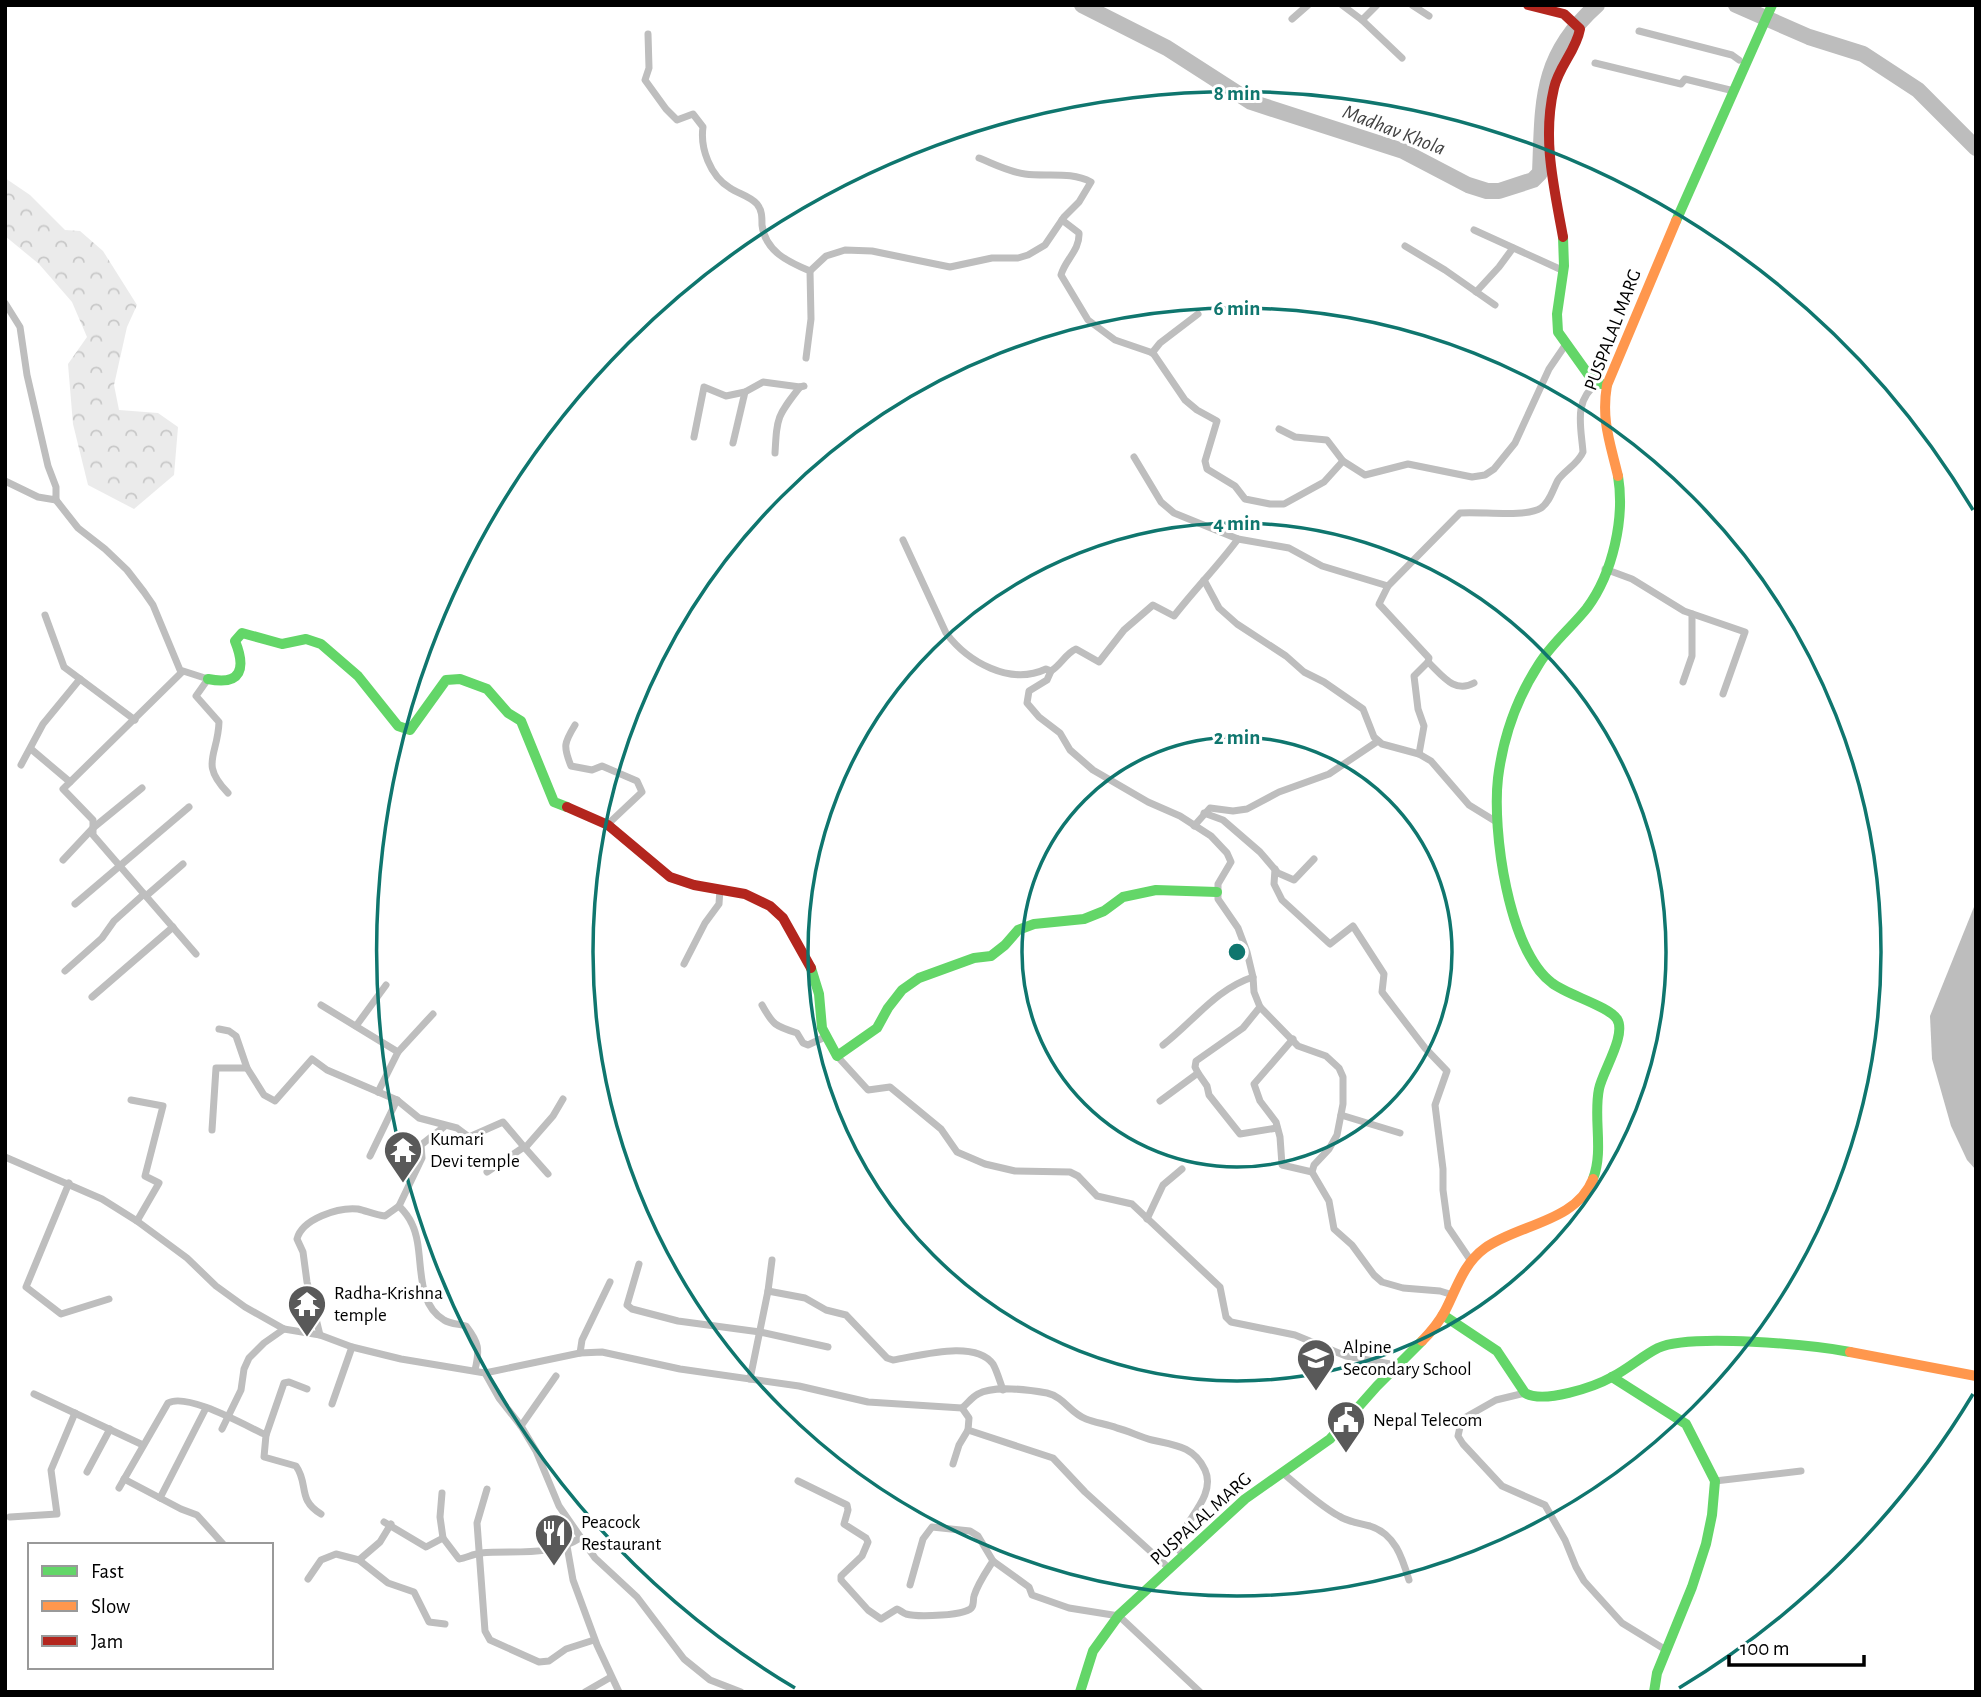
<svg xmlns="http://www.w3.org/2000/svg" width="1981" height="1697" font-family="'Alegreya Sans',sans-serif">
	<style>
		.forest { fill: url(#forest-crowns) }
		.water { fill: #bdbdbd }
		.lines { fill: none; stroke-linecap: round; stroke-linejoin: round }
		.river { stroke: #bdbdbd; stroke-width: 16 }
		.street { stroke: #bebebe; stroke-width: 7 }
		.fast { stroke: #63d668; stroke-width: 10 }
		.slow { stroke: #ff974d; stroke-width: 10 }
		.jam { stroke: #b3261e; stroke-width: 10 }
		.ring { fill: none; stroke: #0f766e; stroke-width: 3.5 }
		.labels { text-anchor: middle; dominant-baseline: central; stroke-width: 6; stroke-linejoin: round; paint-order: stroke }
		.street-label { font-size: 19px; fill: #000; stroke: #fff }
		.poi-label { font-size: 19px; fill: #000; stroke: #fff; text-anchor: start }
		.water-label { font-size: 21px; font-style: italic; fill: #424242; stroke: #fff }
		.centre { fill: #0f766e; stroke: #fff; stroke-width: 3.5 }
		.ring-label { font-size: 21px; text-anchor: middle; font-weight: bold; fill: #0f766e; stroke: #fff; stroke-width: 6; stroke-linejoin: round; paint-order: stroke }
	</style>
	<defs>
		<pattern id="forest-crowns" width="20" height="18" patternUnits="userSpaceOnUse" patternTransform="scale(1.75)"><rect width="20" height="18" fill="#ebebeb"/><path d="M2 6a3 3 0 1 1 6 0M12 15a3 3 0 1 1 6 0" fill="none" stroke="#c8c8c8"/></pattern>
	</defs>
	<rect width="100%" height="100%" fill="#fff"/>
	<!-- forest -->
	<polygon class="forest" points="5,178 30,195 65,230 80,231 103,251 137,305 127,327 114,385 119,410 158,413 178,427 174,475 134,509 88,485 73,424 68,364 87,337 72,302 39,264 5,236"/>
	<!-- water -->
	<polygon class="water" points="1976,902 1976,1170 1967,1160 1951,1126 1932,1059 1930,1016"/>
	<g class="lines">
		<!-- river -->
		<g class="river">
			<path d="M 1082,5 L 1167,48 L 1251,102 L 1403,151 L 1468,185 L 1487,191 L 1499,191 L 1533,180 L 1540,173 C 1543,102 1539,57 1597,5"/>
			<polyline points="1736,5 1809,37 1863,54 1918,90 1976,148"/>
		</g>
		<!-- street -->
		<g class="street">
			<polyline points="1342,5 1362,20"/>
			<polyline points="1377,5 1362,20 1402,58"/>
			<polyline points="1412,5 1429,16"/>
			<polyline points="1292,19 1308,5"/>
			<polyline points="1639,31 1732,55 1739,60"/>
			<path d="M 648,34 L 649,68 L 645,80 L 666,109 L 677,120 L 693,114 L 703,127 C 700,148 710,176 730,188 C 739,194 750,196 757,204 C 762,210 762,217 762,225 C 765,251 788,262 810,271 L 811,319 L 806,358"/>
			<polyline points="1595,63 1681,84 1685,79 1734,91"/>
			<path d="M 1062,220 L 1079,233 C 1080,250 1065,260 1061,275 L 1088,320 L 1115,340 L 1153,353 L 1185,400 L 1197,410 L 1217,421 L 1205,461 L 1207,469 L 1235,486 L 1245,499 L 1270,504 L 1284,504 L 1324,482 L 1343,461"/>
			<polyline points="1474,230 1564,271"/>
			<polyline points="1405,246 1445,270 1495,305"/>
			<path d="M 810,271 L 826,256 L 845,250 L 872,251 L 950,267 L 992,258 L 1018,258 L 1028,255 L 1045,245 L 1064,217 L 1079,202 L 1091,182 C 1071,171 1047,177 1025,174 C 1009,172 994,164 979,158"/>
			<polyline points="1476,292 1499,267 1513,248"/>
			<polyline points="5,303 20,327 27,375 48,466 56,487 56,500 38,497 5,481"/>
			<polyline points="1152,353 1160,343 1198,314"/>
			<polyline points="1279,429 1295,437 1327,440 1343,461 1365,475 1408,464 1472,477 1485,475 1494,469 1515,443 1549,369 1564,347"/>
			<polyline points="694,437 704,387 726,396 745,392 763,382 800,387 804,386"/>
			<polyline points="733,443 745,392"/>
			<path d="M 775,453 C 777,417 777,416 800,387"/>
			<path d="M 1134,457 L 1161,502 L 1174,513 L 1238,539 L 1289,548 L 1322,566 L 1388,586 L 1460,513 C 1480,511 1525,518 1541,508 C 1550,502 1553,489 1558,480 C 1565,470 1578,464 1583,452 C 1581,426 1573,400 1598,383"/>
			<path d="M 56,500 L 78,528 L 105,549 L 127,570 L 144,592 L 153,605 L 180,670 L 208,679 L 196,696 L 219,722 C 218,756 199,763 228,793"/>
			<path d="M 903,540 L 946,633 C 968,662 1010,686 1046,669 L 1051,671 L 1047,680 L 1029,691 L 1027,703 L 1039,717 L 1060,733 L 1070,750 L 1093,770 L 1148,802 L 1180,816 L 1211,836 L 1227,853 L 1231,862 L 1218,884 L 1218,899 L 1238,928 L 1247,952 L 1253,977 L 1254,992 L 1260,1007 L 1298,1046 L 1326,1056 L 1339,1068 L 1343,1077 L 1343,1104 L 1337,1135 L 1329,1149 L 1314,1165 L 1312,1172 L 1329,1201 L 1334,1229 L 1352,1245 L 1374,1275 L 1382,1282 L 1403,1288 L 1440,1291 L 1453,1295"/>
			<polyline points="1605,569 1632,579 1684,611 1745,632 1723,694"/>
			<polyline points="1204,580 1219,608 1237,624 1286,656 1304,672 1324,682 1363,709 1374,737 1382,744 1419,754 1431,761 1469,805 1495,821"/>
			<polyline points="1388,586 1379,604 1429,658 1428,662"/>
			<polyline points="45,615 64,667 135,720"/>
			<path d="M 1051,671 C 1061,665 1066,653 1076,649 L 1099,662 L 1124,630 L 1153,605 L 1174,616 C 1195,589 1218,566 1238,539"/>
			<polyline points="182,672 63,789 93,820 93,835 196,954"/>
			<polyline points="1683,682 1692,656 1692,614"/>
			<path d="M 575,725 C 564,743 563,746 571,766 L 592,770 L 602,766 L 637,781 L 642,792 L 607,825"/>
			<polyline points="31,749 70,782"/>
			<path d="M 1419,754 L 1424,726 L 1418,709 L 1414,676 L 1428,662 C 1442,675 1454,694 1474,683"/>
			<polyline points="21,765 43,724 80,679"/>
			<polyline points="1204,813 1223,820 1260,852 1278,873 1294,880 1314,859"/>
			<polyline points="1194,826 1210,808 1233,811 1247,809 1279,792 1329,774 1378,741"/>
			<polyline points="63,860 93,828 142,788"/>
			<polyline points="1275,869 1274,884 1282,900 1330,944 1353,926 1384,974 1382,992 1425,1048 1447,1071 1435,1105 1443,1169 1443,1190 1448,1227 1471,1261"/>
			<polyline points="146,896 183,864"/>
			<polyline points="75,904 189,807"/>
			<polyline points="684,964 705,923 719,904 720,889"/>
			<polyline points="65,971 102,938 114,921 144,894"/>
			<polyline points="92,997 173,927"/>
			<polyline points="321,1005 398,1052"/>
			<path d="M 762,1005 C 773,1025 775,1026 797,1033 L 803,1043 L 808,1045 L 825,1037"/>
			<polyline points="356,1026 386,985"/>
			<polyline points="219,1029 229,1031 236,1036 247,1068 264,1095 275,1101 312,1059 327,1070 397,1100 419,1118 457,1128 469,1137 503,1122 525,1148 553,1116 563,1099"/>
			<polyline points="1293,1039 1254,1084 1260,1101 1276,1122 1280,1137 1282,1165 1312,1172"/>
			<path d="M 1163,1045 C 1193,1022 1216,989 1253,977"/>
			<polyline points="837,1056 868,1090 890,1087 941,1129 957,1152 985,1164 1015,1171 1070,1172 1078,1176 1097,1196 1132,1204 1220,1287 1226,1317 1231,1322 1295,1335 1346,1356 1396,1365"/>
			<polyline points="1198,1073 1207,1086 1209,1095 1240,1134 1277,1128"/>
			<polyline points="378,1092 398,1052 433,1014"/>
			<polyline points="131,1100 163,1106 145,1176 159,1183 137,1221"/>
			<polyline points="1160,1101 1198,1073 1195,1067 1196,1061 1243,1028 1260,1007"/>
			<polyline points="1341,1115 1400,1133"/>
			<polyline points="212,1130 216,1068 247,1068"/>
			<polyline points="525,1148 548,1174"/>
			<polyline points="370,1156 397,1100"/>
			<polyline points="5,1157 102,1199 137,1221 187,1258 216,1286 245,1307 284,1329 320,1335 352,1347 401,1359 485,1373 499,1398 521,1426 536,1451 559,1506 595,1558 637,1597 684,1659 710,1680 741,1692"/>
			<polyline points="487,1172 524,1147"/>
			<polyline points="69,1183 26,1287 61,1314 109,1299"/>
			<path d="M 399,1206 C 404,1211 409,1217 412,1224 C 426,1253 412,1301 444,1320 C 450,1324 459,1324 466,1326 C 479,1343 480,1349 475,1370"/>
			<polyline points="1147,1219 1163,1185 1182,1169"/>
			<polyline points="639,1264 627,1305 632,1309 678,1321 760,1332 828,1347"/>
			<polyline points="768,1291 772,1260"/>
			<path d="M 320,1335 L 307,1282 L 303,1252 L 297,1239 C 302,1219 338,1207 358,1209 C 367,1211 375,1215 385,1216 L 399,1206 L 422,1158 L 421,1145 L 445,1126"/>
			<polyline points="580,1353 582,1340 610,1282"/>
			<polyline points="485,1373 580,1353 602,1352 680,1369 799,1386 868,1402 962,1408 969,1418 968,1430 1053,1458 1085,1492 1170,1569"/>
			<path d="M 750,1379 L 768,1291 L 805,1298 L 826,1310 L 846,1315 L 887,1358 L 893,1360 C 919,1356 975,1339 993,1364 C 997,1371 1000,1382 1003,1390"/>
			<polyline points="1525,1393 1496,1400 1466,1417 1460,1427 1458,1436 1463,1444 1502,1486 1545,1505 1565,1540 1576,1567 1584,1581 1622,1623 1666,1650"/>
			<polyline points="34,1394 143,1445"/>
			<polyline points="332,1404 352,1347"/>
			<path d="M 962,1408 C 967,1404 972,1397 978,1394 C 993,1385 1030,1390 1047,1393 C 1064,1397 1070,1413 1086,1419 C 1096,1423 1107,1424 1117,1428 C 1129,1431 1140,1437 1152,1440 C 1174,1445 1194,1446 1205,1470 C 1217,1496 1183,1522 1178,1543 C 1176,1549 1181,1552 1185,1556"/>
			<polyline points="521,1426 556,1376"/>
			<polyline points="222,1429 241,1390 244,1369 249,1358 264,1343 284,1329"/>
			<polyline points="266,1435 284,1383 289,1382 307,1389"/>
			<polyline points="953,1464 959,1445 968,1430"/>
			<polyline points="87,1472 110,1429"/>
			<path d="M 1283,1473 C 1298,1486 1322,1507 1339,1516 C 1348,1522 1359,1523 1370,1526 C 1395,1534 1402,1557 1409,1580"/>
			<polyline points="124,1479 181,1509 197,1515 224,1545"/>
			<path d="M 798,1481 L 847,1505 L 848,1510 L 844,1524 L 866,1538 L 868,1542 L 862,1556 L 841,1576 L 841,1580 L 868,1610 L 881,1619 L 897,1609 C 900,1610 903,1613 906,1614 C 917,1617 968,1616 972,1607 C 974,1604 973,1599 974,1596 C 978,1583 986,1572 993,1561"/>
			<polyline points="1715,1481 1801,1471"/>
			<path d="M 119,1488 L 168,1403 C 187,1392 246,1426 266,1435 L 264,1457 L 296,1466 C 309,1484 297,1500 321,1514"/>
			<polyline points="487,1489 477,1523 485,1631 490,1640 539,1662 549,1661 566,1649 594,1640"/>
			<polyline points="442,1493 440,1517 443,1538"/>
			<polyline points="160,1498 206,1408"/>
			<polyline points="10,1517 57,1514 51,1470 75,1413"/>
			<path d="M 384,1522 L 426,1547 L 443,1538 L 459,1559 C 466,1558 473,1554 481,1553 C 514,1550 551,1557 580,1538"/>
			<polyline points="567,1546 573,1580 597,1645 619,1692"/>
			<polyline points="359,1560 380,1542 391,1524"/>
			<polyline points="308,1579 321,1560 336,1554 359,1560 388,1583 414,1592 429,1622 445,1624"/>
			<polyline points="910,1585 923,1539 932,1527 970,1531 978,1536 993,1561 1029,1587 1032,1595 1069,1608 1119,1616 1200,1692"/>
			<polyline points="585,1692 611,1677"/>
		</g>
		<!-- fast -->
		<g class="fast">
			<polyline points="1676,221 1772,5"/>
			<polyline points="1563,237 1564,266 1557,314 1558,332 1588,374 1597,383 1607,385"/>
			<path d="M 208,679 C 242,686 246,668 235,641 L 242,633 L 282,644 L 306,639 L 321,644 L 358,676 L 398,726 L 410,730 L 446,680 L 460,679 L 487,689 L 508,713 L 521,721 L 554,802 L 567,807"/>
			<polyline points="811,968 819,994 822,1028 837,1056 877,1028 888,1008 902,990 919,978 974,958 991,956 1005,945 1018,930 1034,924 1084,919 1104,911 1123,897 1156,890 1217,892"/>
			<path d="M 1593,1179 C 1604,1150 1593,1118 1599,1089 C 1602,1072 1627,1035 1617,1019 C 1609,1006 1567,995 1552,983 C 1508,950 1492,830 1498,778 C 1503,738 1517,698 1539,664 C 1552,643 1572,627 1587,608 C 1613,573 1625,518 1618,476"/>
			<path d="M 1443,1315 L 1497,1351 L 1525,1393 C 1544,1404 1594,1387 1612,1377 C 1628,1369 1642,1356 1658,1348 C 1690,1333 1813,1345 1850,1352"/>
			<polyline points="1612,1377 1686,1424 1715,1481 1712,1515 1706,1544 1692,1587 1657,1673 1654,1692"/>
			<polyline points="1080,1692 1093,1651 1119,1615 1245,1499 1330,1439 1377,1386 1422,1341"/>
		</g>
		<!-- slow -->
		<g class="slow">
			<path d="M 1618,476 C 1610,442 1601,420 1607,385 L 1676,221"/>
			<path d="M 1422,1341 C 1431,1332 1439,1322 1445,1311 C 1457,1288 1463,1264 1485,1248 C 1519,1224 1576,1222 1593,1179"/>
			<polyline points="1850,1352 1976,1376"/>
		</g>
		<!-- jam -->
		<g class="jam">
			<path d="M 1528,5 L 1564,14 L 1580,29 C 1576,51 1559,66 1554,88 C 1542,139 1554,187 1563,237"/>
			<polyline points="567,807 608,825 670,877 694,885 745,894 770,906 783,918 811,968"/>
		</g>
	</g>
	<!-- distance rings -->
	<g class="ring">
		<circle cx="1237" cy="952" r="215"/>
		<circle cx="1237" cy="952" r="429"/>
		<circle cx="1237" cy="952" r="644"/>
		<path d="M1973 1394A859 859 0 0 1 1679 1688M795 1688A859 859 0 1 1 1973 510"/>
	</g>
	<!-- icons -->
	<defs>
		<g id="temple-pin" transform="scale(2.0125)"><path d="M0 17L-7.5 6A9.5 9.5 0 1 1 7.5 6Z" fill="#595959" stroke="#fff"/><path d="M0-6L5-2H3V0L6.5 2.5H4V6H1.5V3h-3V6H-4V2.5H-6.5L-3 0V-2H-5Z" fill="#fff"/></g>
		<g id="school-pin" transform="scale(2.0125)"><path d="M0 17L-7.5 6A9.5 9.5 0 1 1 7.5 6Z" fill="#595959" stroke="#fff"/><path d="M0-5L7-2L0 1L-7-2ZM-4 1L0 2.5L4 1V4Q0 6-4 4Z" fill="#fff"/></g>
		<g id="civic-pin" transform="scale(2.0125)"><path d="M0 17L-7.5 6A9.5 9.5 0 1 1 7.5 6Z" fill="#595959" stroke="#fff"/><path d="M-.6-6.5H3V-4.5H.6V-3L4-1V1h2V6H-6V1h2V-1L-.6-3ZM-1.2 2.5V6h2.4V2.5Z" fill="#fff"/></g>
		<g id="restaurant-pin" transform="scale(2.0125)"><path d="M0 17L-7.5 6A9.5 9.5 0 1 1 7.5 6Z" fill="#595959" stroke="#fff"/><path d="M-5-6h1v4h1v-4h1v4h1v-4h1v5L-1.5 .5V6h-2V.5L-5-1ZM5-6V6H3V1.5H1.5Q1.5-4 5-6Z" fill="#fff"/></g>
	</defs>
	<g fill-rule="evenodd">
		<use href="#temple-pin" x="403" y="1150"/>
		<use href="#temple-pin" x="307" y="1304"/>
		<use href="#school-pin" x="1316" y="1358"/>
		<use href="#civic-pin" x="1346" y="1420"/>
		<use href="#restaurant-pin" x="554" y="1533"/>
	</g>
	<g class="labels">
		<!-- street labels -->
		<g class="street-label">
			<text transform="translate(1613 330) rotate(-69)">PUSPALAL MARG</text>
			<text transform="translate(1201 1519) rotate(-42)">PUSPALAL MARG</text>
		</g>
		<!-- poi labels -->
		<g class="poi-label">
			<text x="430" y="1139">Kumari<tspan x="430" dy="22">Devi temple</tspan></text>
			<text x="334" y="1293">Radha-Krishna<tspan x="334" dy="22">temple</tspan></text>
			<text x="1343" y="1347">Alpine<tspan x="1343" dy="22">Secondary School</tspan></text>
			<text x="1373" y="1420">Nepal Telecom</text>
			<text x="581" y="1522">Peacock<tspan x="581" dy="22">Restaurant</tspan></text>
		</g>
		<!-- water labels -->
		<g class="water-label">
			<text transform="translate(1394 130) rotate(21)">Madhav Khola</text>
		</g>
	</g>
	<circle cx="1237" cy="952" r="10" class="centre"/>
	<g class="ring-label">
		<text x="1237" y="100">8 min</text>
		<text x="1237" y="315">6 min</text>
		<text x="1237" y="530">4 min</text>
		<text x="1237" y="744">2 min</text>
	</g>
	<!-- border -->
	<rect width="1981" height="1697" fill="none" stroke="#000000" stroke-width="14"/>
	<!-- legend -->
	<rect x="28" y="1543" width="245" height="126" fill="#ffffff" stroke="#999999" stroke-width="2"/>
	<rect x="42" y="1566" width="35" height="10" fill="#63d668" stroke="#999999" stroke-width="2"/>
	<text x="91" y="1578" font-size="21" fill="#000000">Fast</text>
	<rect x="42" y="1601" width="35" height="10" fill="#ff974d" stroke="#999999" stroke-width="2"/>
	<text x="91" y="1613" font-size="21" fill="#000000">Slow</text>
	<rect x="42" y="1636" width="35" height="10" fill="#b3261e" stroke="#999999" stroke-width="2"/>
	<text x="91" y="1648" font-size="21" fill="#000000">Jam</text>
	<!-- scale -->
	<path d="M1729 1655v10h135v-10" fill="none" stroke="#000000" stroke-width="3.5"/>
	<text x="1740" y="1655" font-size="21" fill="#000000" stroke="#ffffff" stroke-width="5" paint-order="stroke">100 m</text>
</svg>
